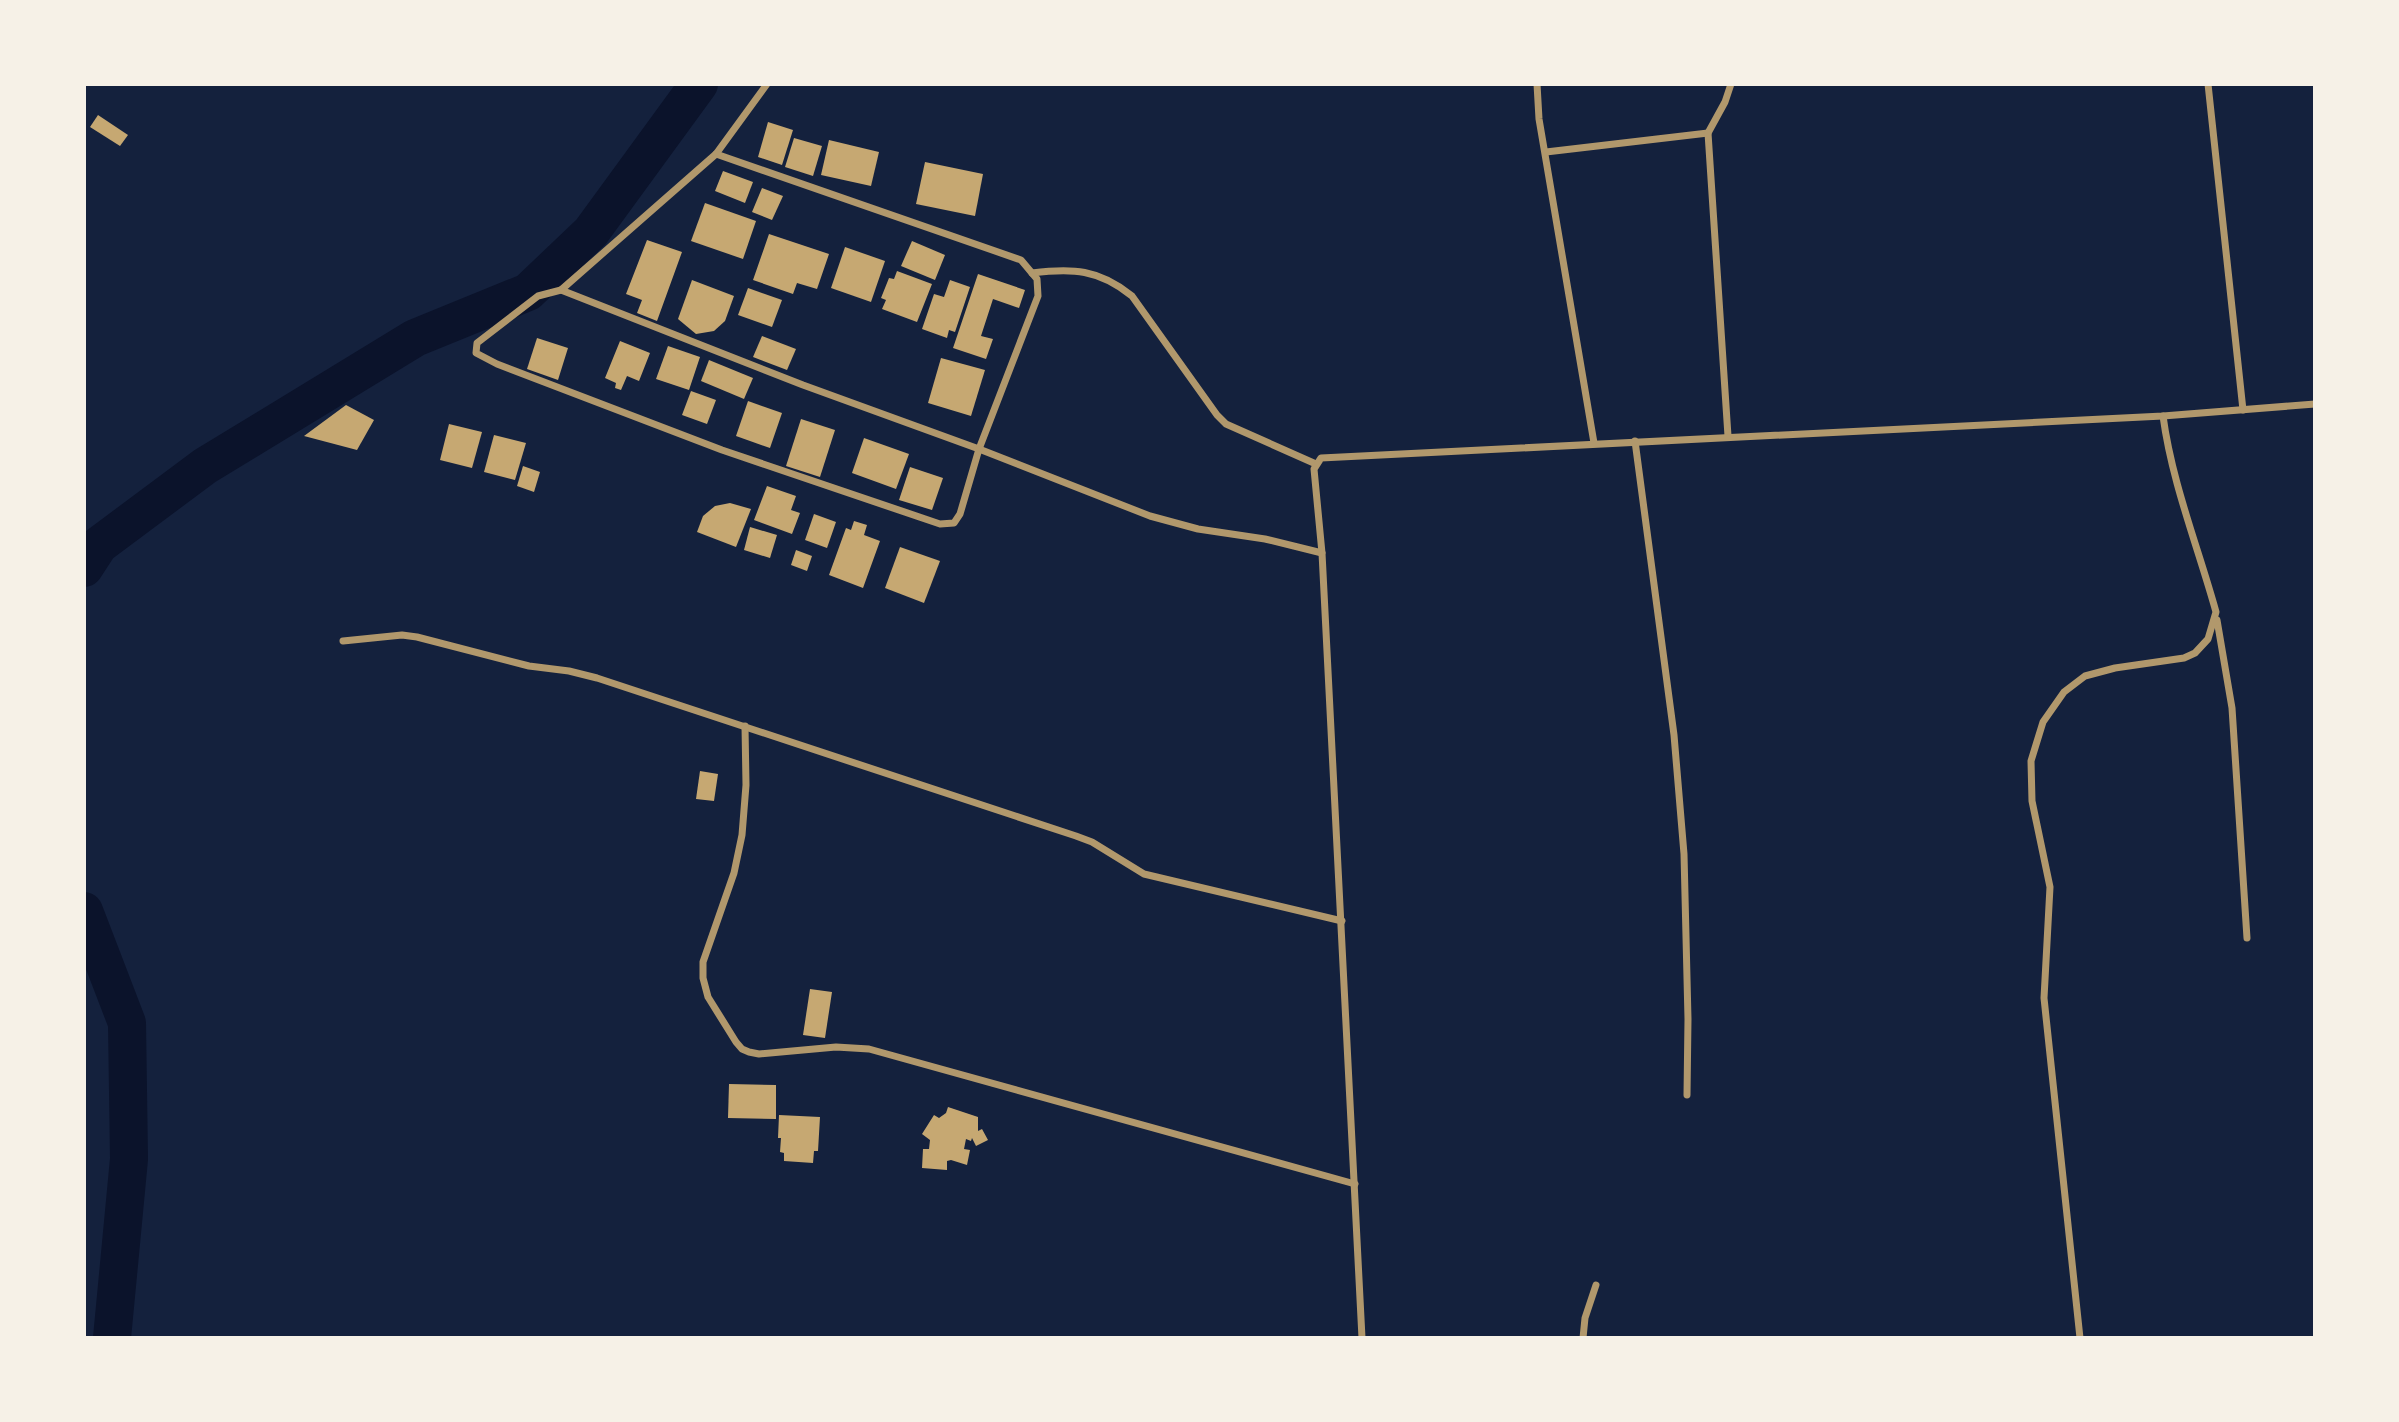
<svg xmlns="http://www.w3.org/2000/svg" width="2399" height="1422" font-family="'Source Sans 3',sans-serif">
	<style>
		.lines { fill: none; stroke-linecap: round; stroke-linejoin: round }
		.river { stroke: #0b132b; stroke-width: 38 }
		.building { fill: #c6a872 }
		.minor { stroke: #b1986c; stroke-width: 7 }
	</style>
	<rect width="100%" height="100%" fill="#14213d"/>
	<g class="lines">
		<!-- river -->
		<g class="river">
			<polyline points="84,568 99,545 205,466 415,338 528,292 591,232 699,84"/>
			<polyline points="84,911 127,1023 129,1159 112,1338"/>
		</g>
	</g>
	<!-- building -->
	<g class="building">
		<polygon points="98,115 128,135 120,146 90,127"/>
		<polygon points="768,122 793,130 782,165 758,157"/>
		<polygon points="794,138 822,146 813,176 785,167"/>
		<polygon points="829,140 879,152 871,186 821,175"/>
		<polygon points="925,162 983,174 975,216 916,204"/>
		<polygon points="723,171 753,182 745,203 715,191"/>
		<polygon points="762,188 783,196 772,220 752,212"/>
		<polygon points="705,203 756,221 743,259 691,241"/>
		<polygon points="769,234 829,254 817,289 797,283 793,294 753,280"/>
		<polygon points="647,240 682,252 657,321 637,313 642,300 626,294"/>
		<polygon points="912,241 945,255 935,280 901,266"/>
		<polygon points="845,247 885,261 871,302 831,288"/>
		<polygon points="897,271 932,284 917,322 882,309 886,300 881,298 889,278 894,279"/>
		<polygon points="978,274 1025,290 1019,308 993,299 981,336 993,339 986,359 953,348"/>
		<polygon points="692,280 734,296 725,321 714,331 696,334 678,319"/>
		<polygon points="950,280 970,287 955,332 949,330 947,338 922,329 934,294 944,297"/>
		<polygon points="748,288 782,300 772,327 738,315"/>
		<polygon points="762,336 796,349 787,370 753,357"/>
		<polygon points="537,338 568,348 558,380 527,369"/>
		<polygon points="620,341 650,353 639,381 627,376 621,390 615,388 616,383 605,378"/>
		<polygon points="668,346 700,357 689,390 656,379"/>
		<polygon points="941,358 985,370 971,416 928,403"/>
		<polygon points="709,360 753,378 744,399 701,381"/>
		<polygon points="691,391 716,400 707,424 682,415"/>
		<polygon points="748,401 782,413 770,448 736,436"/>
		<polygon points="346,405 374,420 357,450 304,436"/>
		<polygon points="801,419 835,430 820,477 786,466"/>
		<polygon points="449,424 482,432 472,468 440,460"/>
		<polygon points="494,435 526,443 515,480 484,472"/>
		<polygon points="864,438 909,454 896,489 852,473"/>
		<polygon points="523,466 540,472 534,492 517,486"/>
		<polygon points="910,467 943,478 932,510 899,500"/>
		<polygon points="767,486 796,496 791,510 800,513 792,534 754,520"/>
		<polygon points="730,503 751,509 736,547 697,532 703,516 715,506"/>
		<polygon points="814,514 836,522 827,548 805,540"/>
		<polygon points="854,521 867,525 864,535 880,541 863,588 829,575 846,528 851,530"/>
		<polygon points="750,527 777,535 770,558 744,550"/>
		<polygon points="900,547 940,561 924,603 885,588"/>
		<polygon points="796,550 812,556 807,571 791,565"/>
		<polygon points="700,771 718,774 714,801 696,799"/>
		<polygon points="810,989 832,992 825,1038 803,1035"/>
		<polygon points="729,1084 776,1085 776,1119 728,1118"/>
		<polygon points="948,1107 978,1117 978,1131 982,1129 988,1140 976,1146 972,1138 971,1141 966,1139 964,1149 970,1150 967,1165 951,1160 947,1161 947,1170 922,1168 923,1149 929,1149 930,1140 922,1134 934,1115 939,1118 946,1113"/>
		<polygon points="779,1115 820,1117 818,1151 814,1151 813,1163 784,1161 784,1153 780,1152 781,1138 778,1138"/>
	</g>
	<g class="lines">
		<!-- minor -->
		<g class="minor">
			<polyline points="767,84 716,154 561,290 803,385 979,449 1150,516 1198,529 1265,539 1322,553"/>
			<polyline points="1537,84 1539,119 1594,443"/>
			<polyline points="2208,84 2243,410"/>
			<polyline points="1546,152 1708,133"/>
			<path d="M 1032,273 C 1072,268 1099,269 1132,296 L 1217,415 L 1226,424 L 1316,464"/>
			<polyline points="561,290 538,296 477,343 476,353 497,364 722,450 940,524 954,523 960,514 979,449 1038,296 1037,279 1021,260 716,154"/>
			<polyline points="1728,436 1708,133 1725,102 1731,84"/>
			<polyline points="1635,441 1674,735 1684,854 1688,1019 1687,1095"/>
			<polyline points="2217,620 2232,708 2247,938"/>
			<polyline points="343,641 402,635 417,637 529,666 569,671 597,678 1076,836 1092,842 1144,874 1342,921"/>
			<polyline points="745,726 746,785 742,835 734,873 703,962 703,978 708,997 736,1042 742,1049 749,1052 759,1054 836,1047 869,1049 1355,1184"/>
			<polyline points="1362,1338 1322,553 1314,469 1321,458 2163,416 2315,404"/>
			<polyline points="1583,1338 1585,1318 1596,1285"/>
			<path d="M 2080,1338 L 2044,998 L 2050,887 L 2032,801 L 2031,761 L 2043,722 L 2064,692 L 2085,676 L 2115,668 L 2184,658 L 2195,653 L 2208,639 L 2216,612 C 2198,547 2172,483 2163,416"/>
		</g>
	</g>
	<!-- border -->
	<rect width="2399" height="1422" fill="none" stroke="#f6f1e7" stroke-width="172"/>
</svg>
